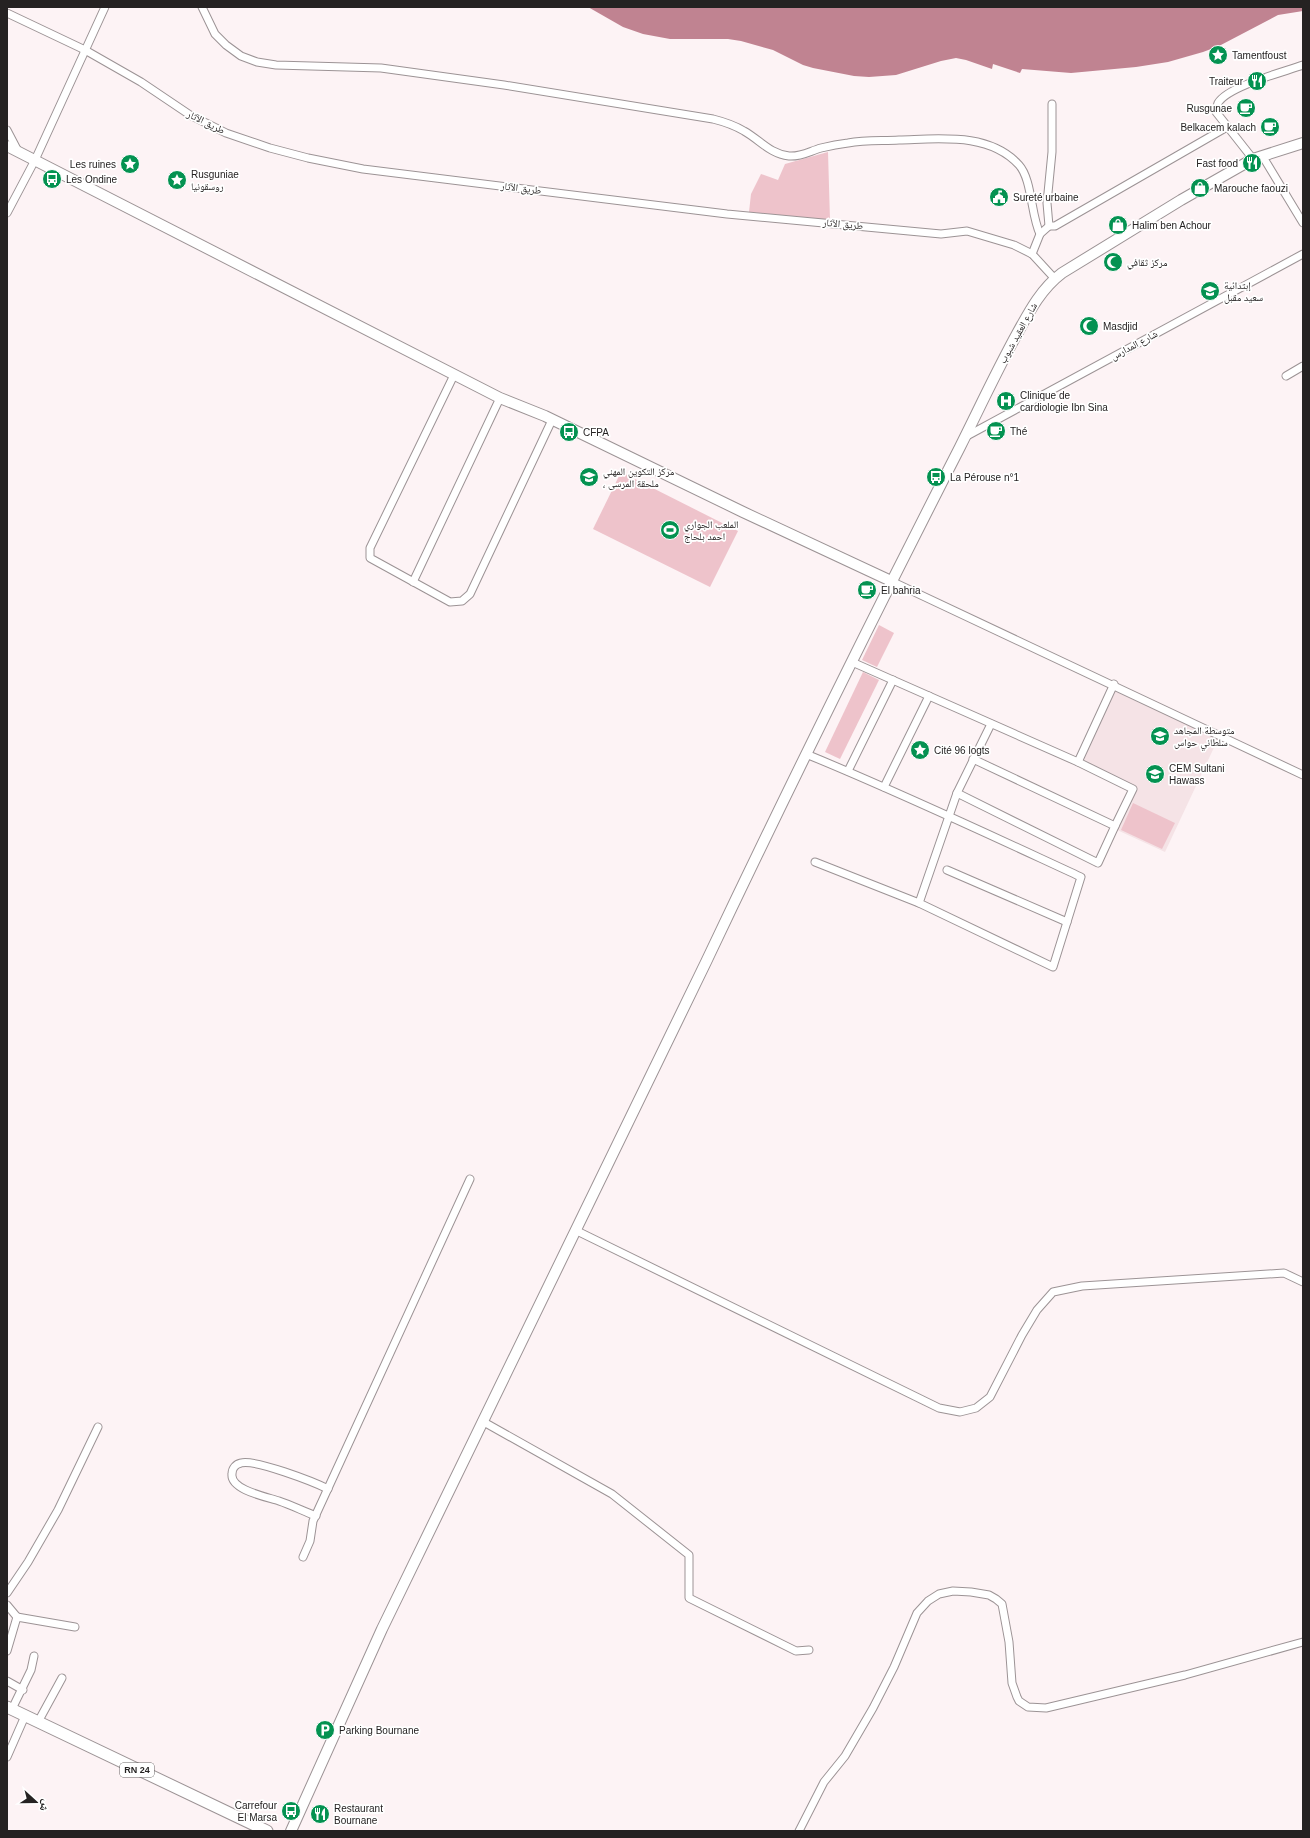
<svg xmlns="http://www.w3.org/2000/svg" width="1310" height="1838" font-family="Arial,'Noto Naskh Arabic',sans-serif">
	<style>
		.built { fill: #f5e3e6 }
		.green { fill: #eec3cb }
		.water { fill: #c08391 }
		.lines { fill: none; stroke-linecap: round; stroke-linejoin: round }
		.street-casing { stroke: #9c9395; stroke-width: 9 }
		.secondary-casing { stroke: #9c9395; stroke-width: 12 }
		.primary-casing { stroke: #9c9395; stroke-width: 13 }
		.street { stroke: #fff; stroke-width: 7 }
		.secondary { stroke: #fff; stroke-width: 10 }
		.primary { stroke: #fff; stroke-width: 11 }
		.labels { text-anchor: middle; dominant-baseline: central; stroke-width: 3.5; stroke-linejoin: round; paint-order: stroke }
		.shield { fill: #fff; stroke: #666464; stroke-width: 1 }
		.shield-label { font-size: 9px; font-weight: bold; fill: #252222 }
		.poi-label { font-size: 10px; fill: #252222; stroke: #fff; text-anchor: start }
		.street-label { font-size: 10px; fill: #252222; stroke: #fff }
	</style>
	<rect width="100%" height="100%" fill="#fdf3f5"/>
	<!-- built -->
	<polygon class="built" points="1115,691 1218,739 1165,852 1117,830 1137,788 1080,759"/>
	<!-- green -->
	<g class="green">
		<polygon points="828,152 830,220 749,212 751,194 761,174 778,180 785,164"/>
		<polygon points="621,472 738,531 710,587 593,529"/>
		<polygon points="879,625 894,633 877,667 862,660"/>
		<polygon points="863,672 879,680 840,759 825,752"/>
		<polygon points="1133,803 1175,823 1162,849 1121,830"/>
	</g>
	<!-- water -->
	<polygon class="water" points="588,7 1303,7 1303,11 1278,15 1219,46 1203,52 1168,62 1136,67 1071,73 1022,69 1020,73 993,64 992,69 966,60 956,58 941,61 896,75 869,77 854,76 813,68 803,65 773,50 741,41 728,39 670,39 643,34 623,27"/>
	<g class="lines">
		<!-- street casing -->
		<g class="street-casing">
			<g id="street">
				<path d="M 202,7 L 215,34 L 226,45 L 241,56 L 257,62 L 276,65 L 381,68 L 504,85 L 713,119 C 725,122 734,125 744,131 C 760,140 770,154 789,156 C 801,157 810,151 821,148 C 829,146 839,144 848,143 C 865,140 882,141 899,140 C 939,139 989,132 1019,165 C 1032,179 1031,216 1040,234"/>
				<polyline points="7,13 85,50 141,82 190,115 226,133 270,148 308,158 363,169 727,214 941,234 967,231 1014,245 1032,254 1055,279"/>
				<polyline points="1052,104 1052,152 1047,203 1049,226 1055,226 1227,127"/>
				<polyline points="7,130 18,151"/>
				<polyline points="1263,157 1303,223"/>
				<path d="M 1253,159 L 1216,112 C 1217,109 1217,105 1218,103 C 1228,86 1284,72 1303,65"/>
				<polyline points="7,213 35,160 105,7"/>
				<polyline points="1032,254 1040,234 1049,226"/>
				<polyline points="454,375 370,548 370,558 450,602 462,601 470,594 552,420"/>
				<polyline points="1286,376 1303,366"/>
				<polyline points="965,437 1303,254"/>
				<polyline points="891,581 1303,775"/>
				<polyline points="413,582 500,398"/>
				<polyline points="852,662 1078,762 1114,684"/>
				<path d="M 806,754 C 899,792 990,835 1081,877 L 1053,967 L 919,903 L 957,793 L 991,724"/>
				<polyline points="1078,762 1133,789 1115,826"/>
				<polyline points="848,771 893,680"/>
				<polyline points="884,787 929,696"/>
				<polyline points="957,793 1098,863 1115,826 973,759"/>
				<polyline points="815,862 919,903"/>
				<polyline points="947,870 1067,922"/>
				<polyline points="575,1230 939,1408 960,1412 976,1408 990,1397 1022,1335 1037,1310 1053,1292 1082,1286 1284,1273 1303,1282"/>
				<polyline points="482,1421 612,1494 689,1555 689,1598 796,1651 809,1650"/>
				<path d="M 316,1516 C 303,1511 291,1505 279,1501 C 267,1497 230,1490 232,1474 C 232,1468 236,1464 241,1463 C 255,1459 314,1482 328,1489"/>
				<polyline points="303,1557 310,1541 313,1521 470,1179"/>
				<polyline points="7,1593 28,1562 58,1510 98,1427"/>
				<polyline points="7,1605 17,1617"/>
				<polyline points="7,1651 17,1617 75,1627"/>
				<polyline points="7,1681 23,1690"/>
				<polyline points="12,1709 31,1670 34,1656"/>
				<polyline points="38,1722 62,1678"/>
				<polyline points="7,1757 25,1716"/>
				<polyline points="799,1831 824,1782 845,1756 873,1708 894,1667 917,1613 928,1601 939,1594 953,1591 971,1592 989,1595 996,1599 1002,1604 1009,1642 1012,1683 1017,1697 1019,1701 1028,1707 1046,1708 1185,1675 1303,1642"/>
			</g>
		</g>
		<!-- secondary casing -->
		<g class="secondary-casing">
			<g id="secondary">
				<polyline points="7,146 500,398 545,416 743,512 891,581"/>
				<path d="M 291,1831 L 382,1629 L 706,962 C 788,789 873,617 960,447 C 979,409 997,370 1018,332 C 1030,310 1042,288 1062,273 L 1181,200 L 1253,159 L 1303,143"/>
			</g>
		</g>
		<!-- primary casing -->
		<g class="primary-casing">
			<polyline id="primary" points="7,1707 267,1831"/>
		</g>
		<!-- street -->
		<use href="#street" class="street"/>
		<!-- secondary -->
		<use href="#secondary" class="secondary"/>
		<!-- primary -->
		<use href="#primary" class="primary"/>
	</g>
	<!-- icons -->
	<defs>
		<g id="sight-disc" transform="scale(1)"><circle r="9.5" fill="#049251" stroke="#fff"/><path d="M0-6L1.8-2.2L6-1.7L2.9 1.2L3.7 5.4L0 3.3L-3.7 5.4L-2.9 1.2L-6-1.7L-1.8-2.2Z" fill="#fff"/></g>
		<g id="restaurant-disc" transform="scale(1)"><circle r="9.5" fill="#049251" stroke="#fff"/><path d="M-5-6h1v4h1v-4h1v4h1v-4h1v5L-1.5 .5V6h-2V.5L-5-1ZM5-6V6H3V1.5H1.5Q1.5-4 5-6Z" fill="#fff"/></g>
		<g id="cafe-disc" transform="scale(1)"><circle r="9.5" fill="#049251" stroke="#fff"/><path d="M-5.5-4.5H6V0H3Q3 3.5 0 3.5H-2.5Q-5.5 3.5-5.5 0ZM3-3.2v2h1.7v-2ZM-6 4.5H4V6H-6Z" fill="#fff"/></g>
		<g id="bus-disc" transform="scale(1)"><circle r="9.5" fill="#049251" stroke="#fff"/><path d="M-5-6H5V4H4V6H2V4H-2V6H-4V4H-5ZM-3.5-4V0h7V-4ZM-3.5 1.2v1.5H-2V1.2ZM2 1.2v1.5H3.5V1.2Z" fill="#fff"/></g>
		<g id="shop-disc" transform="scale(1)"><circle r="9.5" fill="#049251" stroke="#fff"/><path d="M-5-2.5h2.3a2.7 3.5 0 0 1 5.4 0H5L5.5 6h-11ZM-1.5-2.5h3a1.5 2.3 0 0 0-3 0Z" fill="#fff"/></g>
		<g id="civic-disc" transform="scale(1)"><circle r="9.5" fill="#049251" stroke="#fff"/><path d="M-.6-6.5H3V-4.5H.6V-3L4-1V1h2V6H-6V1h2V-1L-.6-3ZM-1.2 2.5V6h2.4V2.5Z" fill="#fff"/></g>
		<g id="mosque-disc" transform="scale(1)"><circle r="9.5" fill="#049251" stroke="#fff"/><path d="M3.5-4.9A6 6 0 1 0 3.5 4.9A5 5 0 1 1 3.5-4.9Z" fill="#fff"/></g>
		<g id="school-disc" transform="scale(1)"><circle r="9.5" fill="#049251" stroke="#fff"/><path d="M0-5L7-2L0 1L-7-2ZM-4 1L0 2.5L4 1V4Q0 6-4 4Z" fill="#fff"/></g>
		<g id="hospital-disc" transform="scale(1)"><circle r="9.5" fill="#049251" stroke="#fff"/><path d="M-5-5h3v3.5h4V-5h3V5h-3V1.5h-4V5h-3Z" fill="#fff"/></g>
		<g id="university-disc" transform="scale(1)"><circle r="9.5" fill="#049251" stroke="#fff"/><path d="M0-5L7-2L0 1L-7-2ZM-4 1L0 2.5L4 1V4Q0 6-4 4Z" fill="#fff"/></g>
		<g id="stadium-disc" transform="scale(1)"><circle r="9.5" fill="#049251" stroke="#fff"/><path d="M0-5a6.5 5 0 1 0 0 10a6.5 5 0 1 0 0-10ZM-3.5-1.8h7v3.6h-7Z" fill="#fff"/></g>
		<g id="parking-disc" transform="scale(1)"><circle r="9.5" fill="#049251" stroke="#fff"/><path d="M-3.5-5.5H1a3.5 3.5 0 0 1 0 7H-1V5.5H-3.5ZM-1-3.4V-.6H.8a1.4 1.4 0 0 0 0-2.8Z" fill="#fff"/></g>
	</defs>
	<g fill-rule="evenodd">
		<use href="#sight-disc" x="1218" y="55"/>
		<use href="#restaurant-disc" x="1257" y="81"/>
		<use href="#cafe-disc" x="1246" y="108"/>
		<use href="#cafe-disc" x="1270" y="127"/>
		<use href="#restaurant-disc" x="1252" y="163"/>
		<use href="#sight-disc" x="130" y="164"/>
		<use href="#bus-disc" x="52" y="179"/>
		<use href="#sight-disc" x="177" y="180"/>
		<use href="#shop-disc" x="1200" y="188"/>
		<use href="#civic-disc" x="999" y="197"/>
		<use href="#shop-disc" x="1118" y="225"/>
		<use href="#mosque-disc" x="1113" y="262"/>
		<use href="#school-disc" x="1210" y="291"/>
		<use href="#mosque-disc" x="1089" y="326"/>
		<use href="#hospital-disc" x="1006" y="401"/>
		<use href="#cafe-disc" x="996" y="431"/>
		<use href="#bus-disc" x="569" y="432"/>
		<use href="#university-disc" x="589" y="477"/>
		<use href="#bus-disc" x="936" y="477"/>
		<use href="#stadium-disc" x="670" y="530"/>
		<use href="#cafe-disc" x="867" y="590"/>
		<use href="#school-disc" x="1160" y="736"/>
		<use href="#sight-disc" x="920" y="750"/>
		<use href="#school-disc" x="1155" y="774"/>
		<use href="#parking-disc" x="325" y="1730"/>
		<use href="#bus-disc" x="291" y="1811"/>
		<use href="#restaurant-disc" x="320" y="1814"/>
	</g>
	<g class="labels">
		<!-- shield labels -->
		<rect class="shield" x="120" y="1763" width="34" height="14" rx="3"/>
		<g class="shield-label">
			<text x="137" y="1770">RN 24</text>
		</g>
		<!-- poi labels -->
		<g class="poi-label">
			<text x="1232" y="55">Tamentfoust</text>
			<text x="1243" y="81" text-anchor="end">Traiteur</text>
			<text x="1232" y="108" text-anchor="end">Rusgunae</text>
			<text x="1256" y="127" text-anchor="end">Belkacem kalach</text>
			<text x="1238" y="163" text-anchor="end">Fast food</text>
			<text x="116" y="164" text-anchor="end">Les ruines</text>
			<text x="191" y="174">Rusguniae<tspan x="191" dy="12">روسقونيا</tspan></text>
			<text x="66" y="179">Les Ondine</text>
			<text x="1214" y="188">Marouche faouzi</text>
			<text x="1013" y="197">Sureté urbaine</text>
			<text x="1132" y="225">Halim ben Achour</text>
			<text x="1127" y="262">مركز ثقافي</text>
			<text x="1224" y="285">إبتدائية<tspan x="1224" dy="12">سعيد مقبل</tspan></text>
			<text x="1103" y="326">Masdjid</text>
			<text x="1020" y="395">Clinique de<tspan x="1020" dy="12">cardiologie Ibn Sina</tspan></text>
			<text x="1010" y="431">Thé</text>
			<text x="583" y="432">CFPA</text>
			<text x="603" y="471">مركز التكوين المهني<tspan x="603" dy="12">، ملحقة المرسى</tspan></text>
			<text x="950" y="477">La Pérouse n°1</text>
			<text x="684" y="524">الملعب الجواري<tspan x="684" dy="12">احمد بلحاج</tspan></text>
			<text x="881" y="590">El bahria</text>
			<text x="1174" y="730">متوسطة المجاهد<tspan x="1174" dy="12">سلطاني حواس</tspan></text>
			<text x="934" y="750">Cité 96 logts</text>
			<text x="1169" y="768">CEM Sultani<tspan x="1169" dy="12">Hawass</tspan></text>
			<text x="339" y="1730">Parking Bournane</text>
			<text x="277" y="1805" text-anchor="end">Carrefour<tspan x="277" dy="12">El Marsa</tspan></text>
			<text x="334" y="1808">Restaurant<tspan x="334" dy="12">Bournane</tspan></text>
		</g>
		<!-- street labels -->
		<g class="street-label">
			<text transform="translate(206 122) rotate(26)">طريق الآثار</text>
			<text transform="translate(521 188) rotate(7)">طريق الآثار</text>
			<text transform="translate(843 224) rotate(5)">طريق الآثار</text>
			<text transform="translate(1018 333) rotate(-61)">شارع العقيد شبوب</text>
			<text transform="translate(1134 345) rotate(-28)">شارع المدارس</text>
		</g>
	</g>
	<!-- border -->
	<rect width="1310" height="1838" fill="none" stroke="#252222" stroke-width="16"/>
	<!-- north arrow -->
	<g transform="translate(36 1802) rotate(111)" stroke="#ffffff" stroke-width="3" paint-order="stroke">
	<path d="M0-3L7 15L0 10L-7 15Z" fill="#252222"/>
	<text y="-6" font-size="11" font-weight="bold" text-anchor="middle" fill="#252222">ش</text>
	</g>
</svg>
